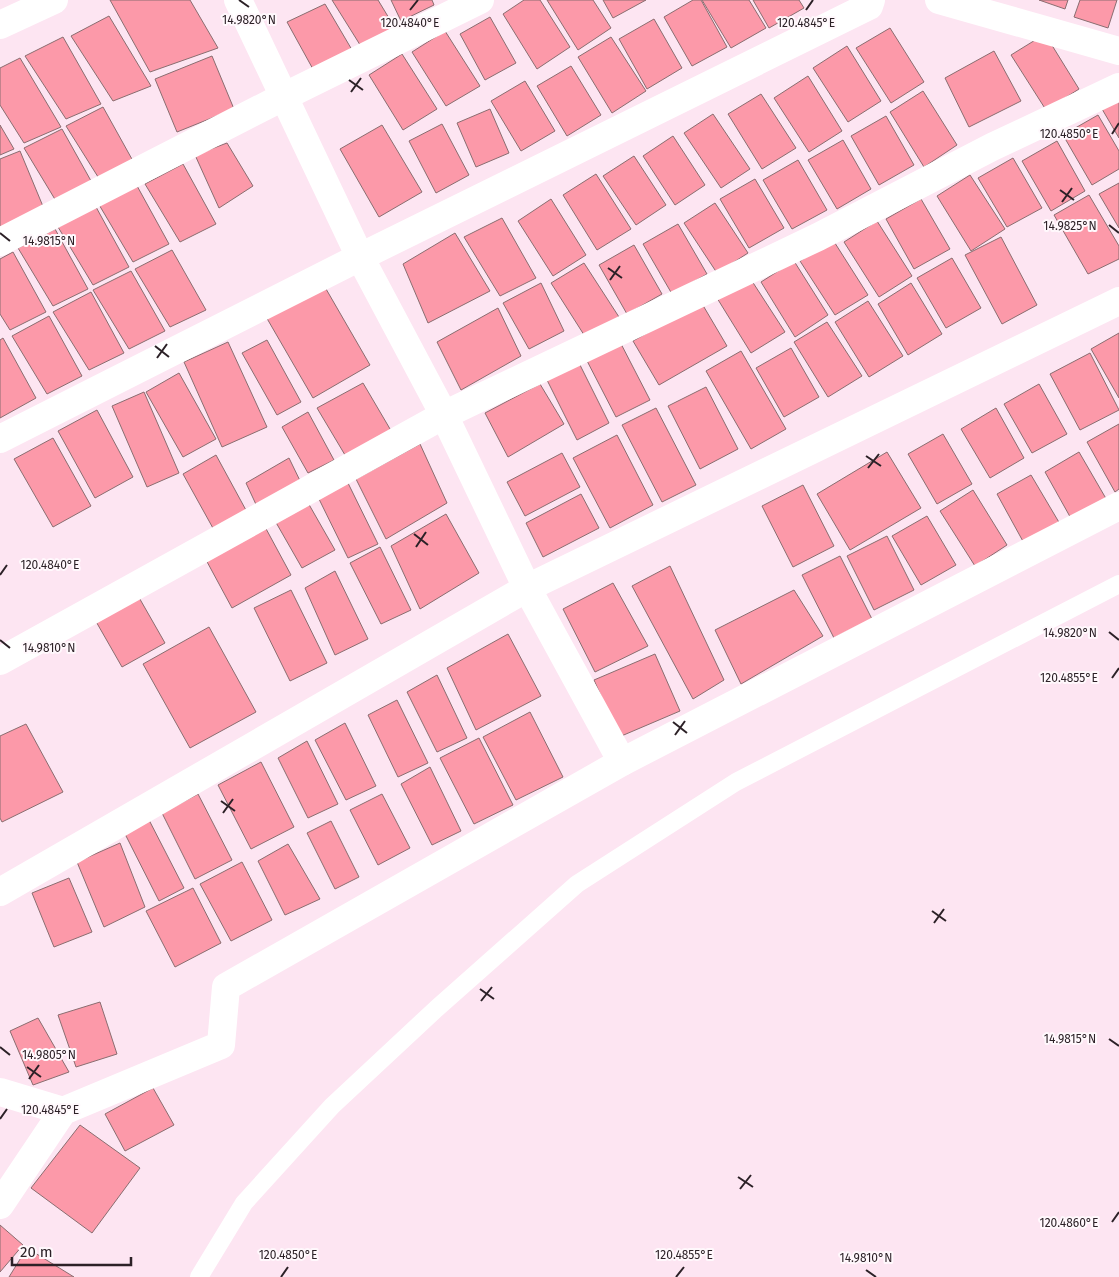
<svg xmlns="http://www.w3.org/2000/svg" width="1119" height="1277" font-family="'Fira Sans',sans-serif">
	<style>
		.building { fill: #fc99a9; stroke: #8a6d70 }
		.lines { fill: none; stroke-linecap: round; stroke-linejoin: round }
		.lane { stroke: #fff; stroke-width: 18 }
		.street { stroke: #fff; stroke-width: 28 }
		.ticks { fill: none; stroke: #2c2127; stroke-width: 2 }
		.ticks-label { font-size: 12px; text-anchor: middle; fill: #2c2127; stroke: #fff8fc; stroke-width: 4; stroke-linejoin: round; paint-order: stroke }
	</style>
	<rect width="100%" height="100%" fill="#fde5f2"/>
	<!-- building -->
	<g class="building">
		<polygon points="110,0 190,0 218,48 150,72"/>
		<polygon points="332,0 378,0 395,28 362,48"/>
		<polygon points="391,0 432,0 434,5 401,21"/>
		<polygon points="524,0 540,0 570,47 537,69 503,14"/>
		<polygon points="547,0 593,0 611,28 578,50"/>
		<polygon points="603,0 646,0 613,18"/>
		<polygon points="693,0 701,0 727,47 692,66 664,17"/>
		<polygon points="702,0 749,0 766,28 731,48"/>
		<polygon points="753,0 799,0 804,8 769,28"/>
		<polygon points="1039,0 1068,0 1065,9"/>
		<polygon points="1080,0 1117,0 1108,28 1074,17"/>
		<polygon points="325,4 355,55 314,71 287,22"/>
		<polygon points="109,16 151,86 113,101 71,36"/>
		<polygon points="490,17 516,63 485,80 460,34"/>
		<polygon points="654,19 682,68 647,89 619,39"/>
		<polygon points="890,28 924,82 891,103 856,48"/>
		<polygon points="445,31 480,86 446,106 412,52"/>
		<polygon points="1045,34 1079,89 1046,110 1011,55"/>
		<polygon points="63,37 101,104 66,119 25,56"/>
		<polygon points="611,37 646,91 612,113 578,57"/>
		<polygon points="847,46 881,101 848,122 813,68"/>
		<polygon points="994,51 1021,101 969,127 945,78"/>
		<polygon points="402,54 437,109 403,130 369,75"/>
		<polygon points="212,56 234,109 177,132 155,79"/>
		<polygon points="20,58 61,127 24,143 0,105 0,68"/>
		<polygon points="571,66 601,115 567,136 537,86"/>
		<polygon points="808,76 842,131 809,152 774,98"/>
		<polygon points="525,81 555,131 521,151 491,101"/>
		<polygon points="923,91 957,145 924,167 890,112"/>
		<polygon points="761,94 796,148 762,169 728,114"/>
		<polygon points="1119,99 1119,138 1102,109"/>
		<polygon points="103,107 138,170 105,188 66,126"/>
		<polygon points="490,109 509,153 476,167 457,123"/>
		<polygon points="713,114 750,169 721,188 684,133"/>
		<polygon points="1098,115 1119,151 1119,169 1092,185 1063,135"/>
		<polygon points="886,116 914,165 879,185 851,136"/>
		<polygon points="442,124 469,175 436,193 409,141"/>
		<polygon points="0,125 14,149 0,155"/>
		<polygon points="382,125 422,192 379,217 340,149"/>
		<polygon points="62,129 95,188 59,206 24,148"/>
		<polygon points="673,136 705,185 675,205 643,156"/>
		<polygon points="843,140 871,189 837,209 808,160"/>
		<polygon points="1057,141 1085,191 1051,211 1022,161"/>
		<polygon points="227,143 253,186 219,208 195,155"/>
		<polygon points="20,151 47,216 0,230 0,159"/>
		<polygon points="634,156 666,205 636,225 603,176"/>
		<polygon points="1013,158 1042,208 1007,227 978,178"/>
		<polygon points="798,160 827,210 792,229 763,180"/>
		<polygon points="183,164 216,224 180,242 145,184"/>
		<polygon points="596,174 631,229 597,250 563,195"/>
		<polygon points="970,175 1005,229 971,251 937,196"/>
		<polygon points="755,179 784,228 749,248 720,199"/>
		<polygon points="1119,183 1119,228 1099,194"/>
		<polygon points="136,184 169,244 133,262 98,203"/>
		<polygon points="1089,195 1119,246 1119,259 1088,274 1054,215"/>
		<polygon points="551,199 586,255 553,276 518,221"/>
		<polygon points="921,199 950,249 914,269 886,219"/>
		<polygon points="715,203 748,253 717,273 684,223"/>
		<polygon points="96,207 129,267 93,285 58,227"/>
		<polygon points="502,218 536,278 500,296 464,237"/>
		<polygon points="877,221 912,276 879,297 844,242"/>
		<polygon points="678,224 707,274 672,294 643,244"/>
		<polygon points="55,229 88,289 53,306 18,248"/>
		<polygon points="455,233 490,291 428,323 403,264"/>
		<polygon points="1001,237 1037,305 1002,324 965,255"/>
		<polygon points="833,240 868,295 835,315 800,261"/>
		<polygon points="634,245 662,294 627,314 599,265"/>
		<polygon points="172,250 206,310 170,327 135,269"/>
		<polygon points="13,252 46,312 10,330 0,314 0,259"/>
		<polygon points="952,258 981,308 946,328 917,278"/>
		<polygon points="794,261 828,315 795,337 761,282"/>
		<polygon points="584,263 619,317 586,338 551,283"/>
		<polygon points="131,271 165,331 129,349 93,290"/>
		<polygon points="750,278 785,332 751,353 717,298"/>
		<polygon points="322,282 370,365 313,398 265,315"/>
		<polygon points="541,283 564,331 529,349 503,303"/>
		<polygon points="911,283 942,334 908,355 878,304"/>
		<polygon points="91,292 124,353 89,370 53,312"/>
		<polygon points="868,301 903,356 869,377 835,322"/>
		<polygon points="701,302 727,346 659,385 633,341"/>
		<polygon points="498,308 521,356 461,390 437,342"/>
		<polygon points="49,316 82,376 47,394 12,336"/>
		<polygon points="827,322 862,376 828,397 794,342"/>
		<polygon points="1119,333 1119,398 1091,349"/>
		<polygon points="3,338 36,398 0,418 0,340"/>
		<polygon points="618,338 650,400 616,417 584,355"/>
		<polygon points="267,340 301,402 277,415 242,353"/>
		<polygon points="228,342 267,427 222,447 184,362"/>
		<polygon points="791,348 819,397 784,417 756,368"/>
		<polygon points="741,351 786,429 751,449 706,371"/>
		<polygon points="1090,353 1119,410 1080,430 1050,374"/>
		<polygon points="577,359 609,423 577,440 545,376"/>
		<polygon points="179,373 216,439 183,457 146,392"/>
		<polygon points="363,383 393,434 348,460 317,408"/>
		<polygon points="540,384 564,424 508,457 485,413"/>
		<polygon points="1039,384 1067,434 1032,453 1004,404"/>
		<polygon points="706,387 738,449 700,469 668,406"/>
		<polygon points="144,392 179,473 147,487 112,406"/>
		<polygon points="656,408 696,485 662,502 622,425"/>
		<polygon points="996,408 1024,458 990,478 961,429"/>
		<polygon points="97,410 133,477 95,498 58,431"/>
		<polygon points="308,412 334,460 308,473 282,427"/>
		<polygon points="1119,424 1119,489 1115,492 1087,442"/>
		<polygon points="943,434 972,484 937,504 908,454"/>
		<polygon points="617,435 653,505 610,528 573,458"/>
		<polygon points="53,438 91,506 53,527 14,459"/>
		<polygon points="420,444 447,503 386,539 356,479"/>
		<polygon points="887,452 921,508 850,550 817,494"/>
		<polygon points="1079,452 1108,502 1073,522 1045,472"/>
		<polygon points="562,453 580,487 525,516 507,482"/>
		<polygon points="216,455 247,512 214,530 183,474"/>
		<polygon points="289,458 305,491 260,513 246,483"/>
		<polygon points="1031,475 1060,524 1025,545 997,494"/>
		<polygon points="347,481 378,544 348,558 318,497"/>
		<polygon points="803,485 834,546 793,567 762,506"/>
		<polygon points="973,490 1007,545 975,566 940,511"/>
		<polygon points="581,494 599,528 543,557 526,523"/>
		<polygon points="307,501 335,550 302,568 274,519"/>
		<polygon points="446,514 479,573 420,609 391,546"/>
		<polygon points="927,516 956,565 921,585 892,536"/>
		<polygon points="264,525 291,575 232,608 205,558"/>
		<polygon points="887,536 914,590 874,610 847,556"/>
		<polygon points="380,547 411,610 381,624 350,563"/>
		<polygon points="840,556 872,619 834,638 802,575"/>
		<polygon points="670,566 724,680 693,699 632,586"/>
		<polygon points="335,571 368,639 335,655 305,588"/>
		<polygon points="613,583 648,646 595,672 563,609"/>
		<polygon points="291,590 327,663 290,681 254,608"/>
		<polygon points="794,590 823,636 741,684 715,630"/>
		<polygon points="137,594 165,643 122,667 94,618"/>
		<polygon points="209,627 256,712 190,748 143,664"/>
		<polygon points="508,634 541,696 476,730 447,668"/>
		<polygon points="655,654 680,711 619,737 594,680"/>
		<polygon points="437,675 467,738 437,752 407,692"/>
		<polygon points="397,700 428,763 398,777 368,715"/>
		<polygon points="530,712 563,777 516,800 483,737"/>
		<polygon points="345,723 376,786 346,800 315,740"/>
		<polygon points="26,724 63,792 2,822 0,818 0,736"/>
		<polygon points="479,738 513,805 474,824 440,758"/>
		<polygon points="307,741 338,804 308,818 278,758"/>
		<polygon points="261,762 294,827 251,849 218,785"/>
		<polygon points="430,767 461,831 432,845 401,784"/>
		<polygon points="198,794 232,860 195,879 162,813"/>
		<polygon points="382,794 410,848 378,865 350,810"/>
		<polygon points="148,818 184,888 159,901 123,830"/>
		<polygon points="331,821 359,877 335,889 307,833"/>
		<polygon points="120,843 145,907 104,927 77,862"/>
		<polygon points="288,844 320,899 285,915 258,861"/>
		<polygon points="242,862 272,920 231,941 200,884"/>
		<polygon points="69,878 92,932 54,947 32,893"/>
		<polygon points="193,888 221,943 175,967 146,911"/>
		<polygon points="100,1002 117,1054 76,1067 58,1015"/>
		<polygon points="38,1018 69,1072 33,1085 10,1031"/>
		<polygon points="153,1088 174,1125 125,1151 105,1114"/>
		<polygon points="80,1125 140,1168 92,1233 31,1188"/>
		<polygon points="0,1225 23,1245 0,1272"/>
		<polygon points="27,1248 74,1277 9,1277"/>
	</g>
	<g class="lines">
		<!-- lane -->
		<polyline class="lane" points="199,1277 244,1203 332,1106 436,1009 577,884 736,782 1119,584"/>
		<!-- street -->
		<g class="street">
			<polyline points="238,0 360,257 444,415 527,588 622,762"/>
			<polyline points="939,0 1119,51"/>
			<polyline points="0,25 54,0"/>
			<polyline points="0,242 283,97 480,0"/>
			<polyline points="0,439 360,257 869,6 871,0"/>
			<polyline points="0,661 444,415 818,237 992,147 1119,87"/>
			<polyline points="0,892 527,588 1119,301"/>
			<polyline points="0,1092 63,1111"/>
			<polyline points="0,1205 63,1111 221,1045 226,987 622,762 1119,506"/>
		</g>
	</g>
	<!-- ticks -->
	<path class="ticks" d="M 239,0 L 249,7M 410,10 L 418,0M 806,10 L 813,0M 349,80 L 363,90M 351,92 L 361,78M 1112,134 L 1119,123M 1060,190 L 1074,200M 1062,202 L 1072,188M 1109,225 L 1119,233M 0,233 L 10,241M 608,268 L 622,278M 610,280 L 620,266M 155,346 L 169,357M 157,358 L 167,344M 866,456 L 881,466M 868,468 L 879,454M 414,534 L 428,545M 416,547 L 426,532M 0,575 L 7,565M 1109,632 L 1119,640M 0,640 L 10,648M 1112,678 L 1119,668M 673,722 L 687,733M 675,735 L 685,721M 221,801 L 235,811M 223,813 L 233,799M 932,911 L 946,921M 934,923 L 944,909M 480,989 L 494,999M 481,1001 L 492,987M 1109,1039 L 1119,1046M 0,1047 L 10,1055M 27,1067 L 41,1077M 29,1079 L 39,1065M 0,1119 L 7,1109M 738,1177 L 753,1187M 740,1189 L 751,1175M 1112,1222 L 1119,1212M 866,1270 L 876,1277M 281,1277 L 288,1267M 676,1277 L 684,1267"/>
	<g class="ticks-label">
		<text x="249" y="24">14.9820°N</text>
		<text x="410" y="27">120.4840°E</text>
		<text x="806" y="27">120.4845°E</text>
		<text x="1069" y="138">120.4850°E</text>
		<text x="1070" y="230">14.9825°N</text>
		<text x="49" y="245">14.9815°N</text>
		<text x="50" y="569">120.4840°E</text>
		<text x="1070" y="637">14.9820°N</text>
		<text x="49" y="652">14.9810°N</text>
		<text x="1069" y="682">120.4855°E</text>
		<text x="1070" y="1043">14.9815°N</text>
		<text x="49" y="1059">14.9805°N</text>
		<text x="50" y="1114">120.4845°E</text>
		<text x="1069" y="1227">120.4860°E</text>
		<text x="288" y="1259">120.4850°E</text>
		<text x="684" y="1259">120.4855°E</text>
		<text x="866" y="1262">14.9810°N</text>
	</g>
	<!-- scale -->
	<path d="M12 1257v8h119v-8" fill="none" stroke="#2c2127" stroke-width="2.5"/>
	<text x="20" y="1257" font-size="15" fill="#2c2127" stroke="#fff8fc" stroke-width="4" paint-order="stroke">20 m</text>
</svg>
